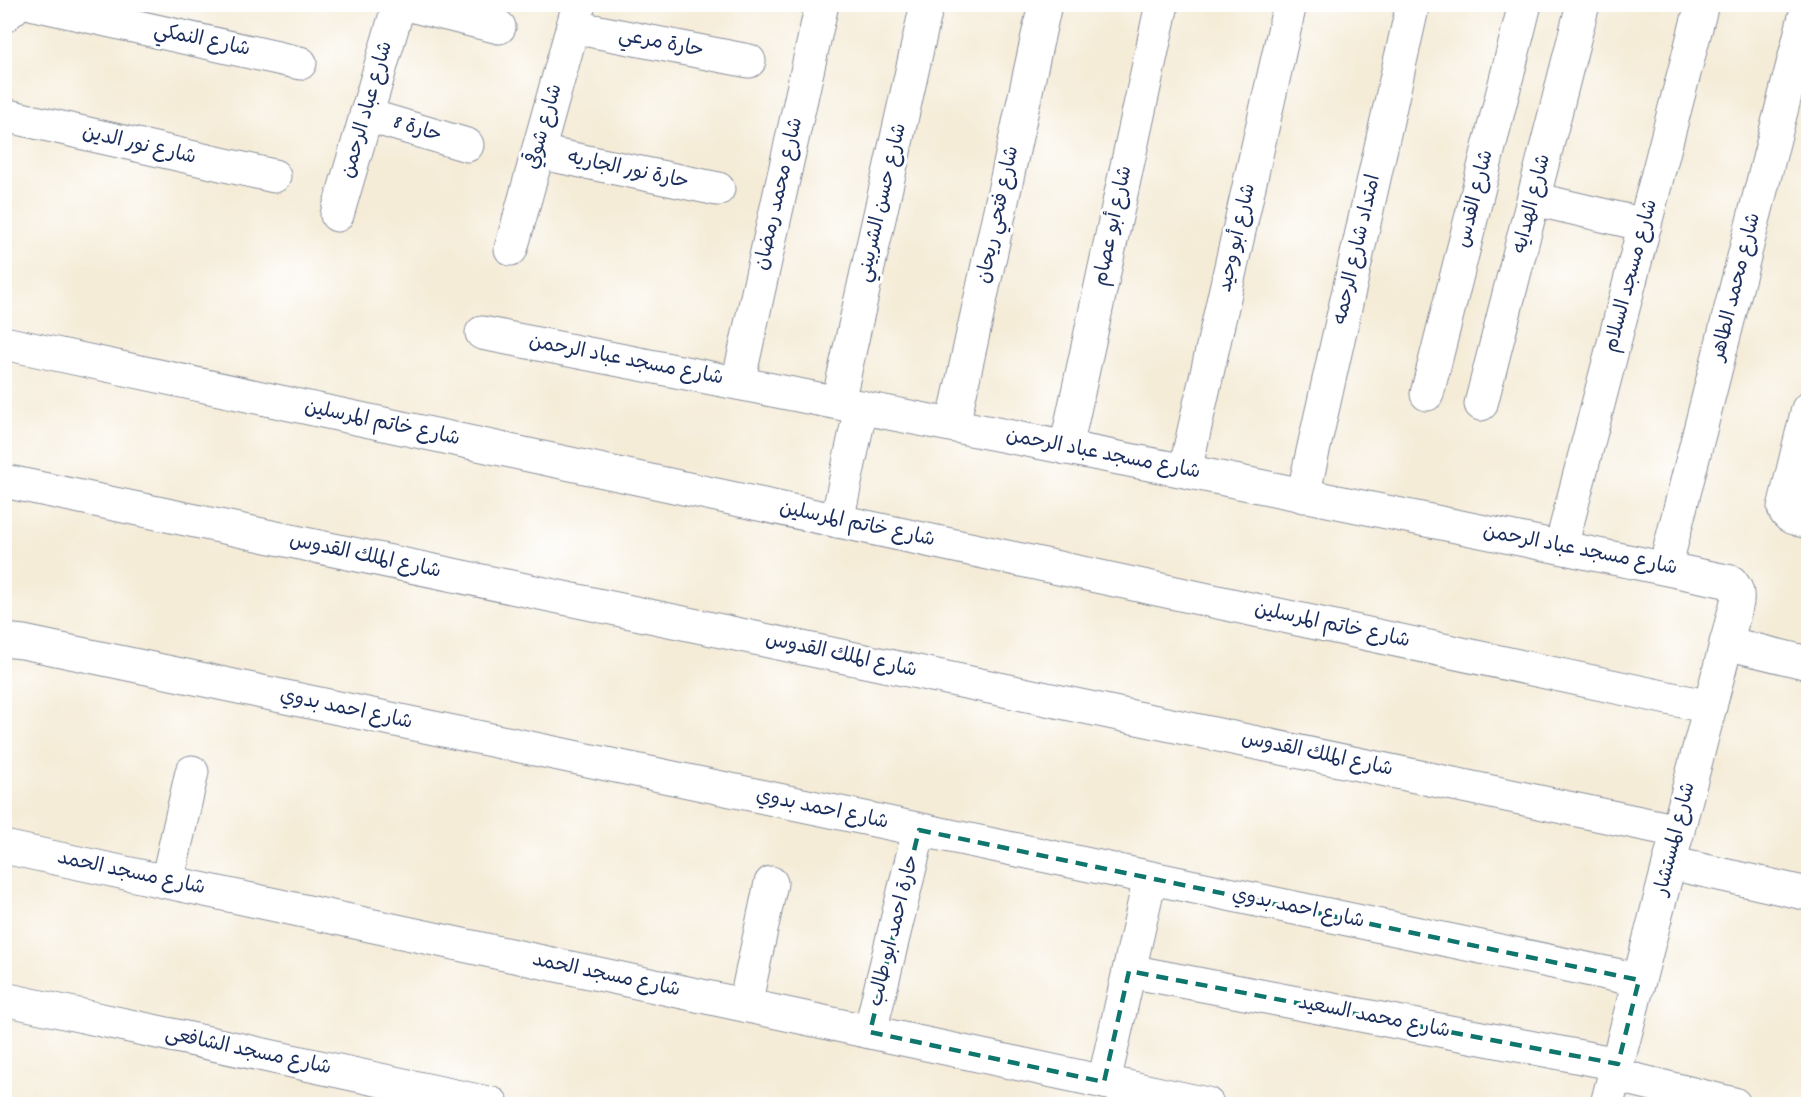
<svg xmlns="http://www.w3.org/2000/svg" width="1813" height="1109" font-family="Dekko,'Playpen Sans Arabic',sans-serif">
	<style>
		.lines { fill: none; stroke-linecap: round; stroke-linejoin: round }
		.minor-casing { stroke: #888e9b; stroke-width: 35 }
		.minor { stroke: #fff; stroke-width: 33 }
		.marked { fill: none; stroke: #0f766e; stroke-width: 4.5; stroke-dasharray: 12 8; stroke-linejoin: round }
		.labels { text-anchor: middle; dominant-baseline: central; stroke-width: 6; stroke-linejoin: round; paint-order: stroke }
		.street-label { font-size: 20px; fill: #1b2f5e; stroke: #fff }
	</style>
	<rect width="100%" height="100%" fill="#fff"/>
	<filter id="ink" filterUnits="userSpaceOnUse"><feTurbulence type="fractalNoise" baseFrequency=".0167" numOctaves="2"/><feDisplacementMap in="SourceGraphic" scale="12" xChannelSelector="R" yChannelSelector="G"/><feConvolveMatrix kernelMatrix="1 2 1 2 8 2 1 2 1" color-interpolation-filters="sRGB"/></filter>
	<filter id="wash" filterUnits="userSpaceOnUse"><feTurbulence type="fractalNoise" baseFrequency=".008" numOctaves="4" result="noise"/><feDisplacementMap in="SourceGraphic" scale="24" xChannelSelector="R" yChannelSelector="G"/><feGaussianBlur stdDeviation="1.35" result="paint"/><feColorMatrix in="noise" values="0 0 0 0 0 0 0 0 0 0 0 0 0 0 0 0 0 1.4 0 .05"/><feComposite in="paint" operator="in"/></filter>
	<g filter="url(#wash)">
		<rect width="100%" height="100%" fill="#f5ecd8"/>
	</g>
	<g filter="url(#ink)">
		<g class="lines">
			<!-- minor casing -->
			<g class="minor-casing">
				<g id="minor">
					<polyline points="34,4 300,63"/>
					<polyline points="406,4 499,27"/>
					<polyline points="4,16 18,4"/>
					<polyline points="573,27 749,61"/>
					<polyline points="4,115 274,176"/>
					<polyline points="366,115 467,145"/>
					<polyline points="538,152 718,189"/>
					<polyline points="1534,199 1645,225"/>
					<polyline points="337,215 399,4"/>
					<polyline points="511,249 579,4"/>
					<path d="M 482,333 L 1185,471 L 1731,582 C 1737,589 1738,593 1737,602 L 1607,1104"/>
					<polyline points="4,343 1710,707"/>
					<polyline points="738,383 822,4"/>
					<polyline points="1427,394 1525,4"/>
					<polyline points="838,402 927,4"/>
					<polyline points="1481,404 1583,4"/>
					<path d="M 1808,409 L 1784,508 C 1787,519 1798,519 1808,522"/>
					<polyline points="953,425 1045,4"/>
					<polyline points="1066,448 1162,4"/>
					<polyline points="1185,471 1290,4"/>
					<polyline points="4,481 1678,831"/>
					<polyline points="1303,496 1413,4"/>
					<polyline points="837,521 861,407"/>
					<polyline points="1561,547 1702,4"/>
					<polyline points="1665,568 1808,5"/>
					<polyline points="4,640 23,642 1639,980"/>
					<polyline points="1726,643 1808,663"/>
					<polyline points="4,847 1207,1104"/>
					<polyline points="1670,863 1808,894"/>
					<polyline points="167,882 192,772"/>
					<polyline points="1129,971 1618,1064"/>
					<polyline points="4,999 492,1104"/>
					<polyline points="745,1005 771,883"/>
					<polyline points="870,1032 919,830"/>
					<polyline points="1615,1075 1734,1104"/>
					<polyline points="1104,1082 1150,878"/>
				</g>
			</g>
			<!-- minor -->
			<use href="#minor" class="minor"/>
		</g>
	</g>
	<!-- marked area -->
	<path class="marked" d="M 919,830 L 1639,980 L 1618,1064 L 1129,971 L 1104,1082 L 870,1032 Z"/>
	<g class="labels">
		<!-- street labels -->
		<g class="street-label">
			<text transform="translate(202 41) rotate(12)">شارع النمكي</text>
			<text transform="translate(661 44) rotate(11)">حارة مرعي</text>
			<text transform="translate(368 110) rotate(-74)">شارع عباد الرحمن</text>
			<text transform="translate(545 127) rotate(-74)">شارع شوقي</text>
			<text transform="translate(417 130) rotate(17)">حارة 8</text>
			<text transform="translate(139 146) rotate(13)">شارع نور الدين</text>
			<text transform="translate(628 171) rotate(12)">حارة نور الجاريه</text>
			<text transform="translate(780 194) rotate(-77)">شارع محمد رمضان</text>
			<text transform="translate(1476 199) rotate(-76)">شارع القدس</text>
			<text transform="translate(883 203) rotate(-77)">شارع حسن الشربيني</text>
			<text transform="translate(1533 204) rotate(-76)">شارع الهدايه</text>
			<text transform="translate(999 215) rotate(-78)">شارع فتحي ريحان</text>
			<text transform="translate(1114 226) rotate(-78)">شارع أبو عصام</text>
			<text transform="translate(1238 238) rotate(-77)">شارع أبو وحيد</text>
			<text transform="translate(1358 250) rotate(-77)">امتداد شارع الرحمه</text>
			<text transform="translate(1632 276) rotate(-75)">شارع مسجد السلام</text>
			<text transform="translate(1737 287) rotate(-76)">شارع محمد الطاهر</text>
			<text transform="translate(626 361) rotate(11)">شارع مسجد عباد الرحمن</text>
			<text transform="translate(382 424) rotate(12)">شارع خاتم المرسلين</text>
			<text transform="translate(1103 455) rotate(11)">شارع مسجد عباد الرحمن</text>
			<text transform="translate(857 525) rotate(12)">شارع خاتم المرسلين</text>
			<text transform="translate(1580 551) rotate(11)">شارع مسجد عباد الرحمن</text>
			<text transform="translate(365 557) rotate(12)">شارع الملك القدوس</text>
			<text transform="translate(1332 626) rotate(12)">شارع خاتم المرسلين</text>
			<text transform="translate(841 656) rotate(12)">شارع الملك القدوس</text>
			<text transform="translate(346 710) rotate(12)">شارع احمد بدوي</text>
			<text transform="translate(1317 755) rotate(12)">شارع الملك القدوس</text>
			<text transform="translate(822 810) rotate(12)">شارع احمد بدوي</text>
			<text transform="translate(1676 839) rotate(-76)">شارع المستشار</text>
			<text transform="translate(131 874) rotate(12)">شارع مسجد الحمد</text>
			<text transform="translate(1298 909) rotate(12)">شارع احمد بدوي</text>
			<text transform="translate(895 931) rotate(-76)">حارة احمد ابو طالب</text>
			<text transform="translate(606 976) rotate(12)">شارع مسجد الحمد</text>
			<text transform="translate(1374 1018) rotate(11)">شارع محمد السعيد</text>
			<text transform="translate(248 1052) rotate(12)">شارع مسجد الشافعى</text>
		</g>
	</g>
	<!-- margin -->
	<rect width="1813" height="1109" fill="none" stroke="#fff" stroke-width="24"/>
</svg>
